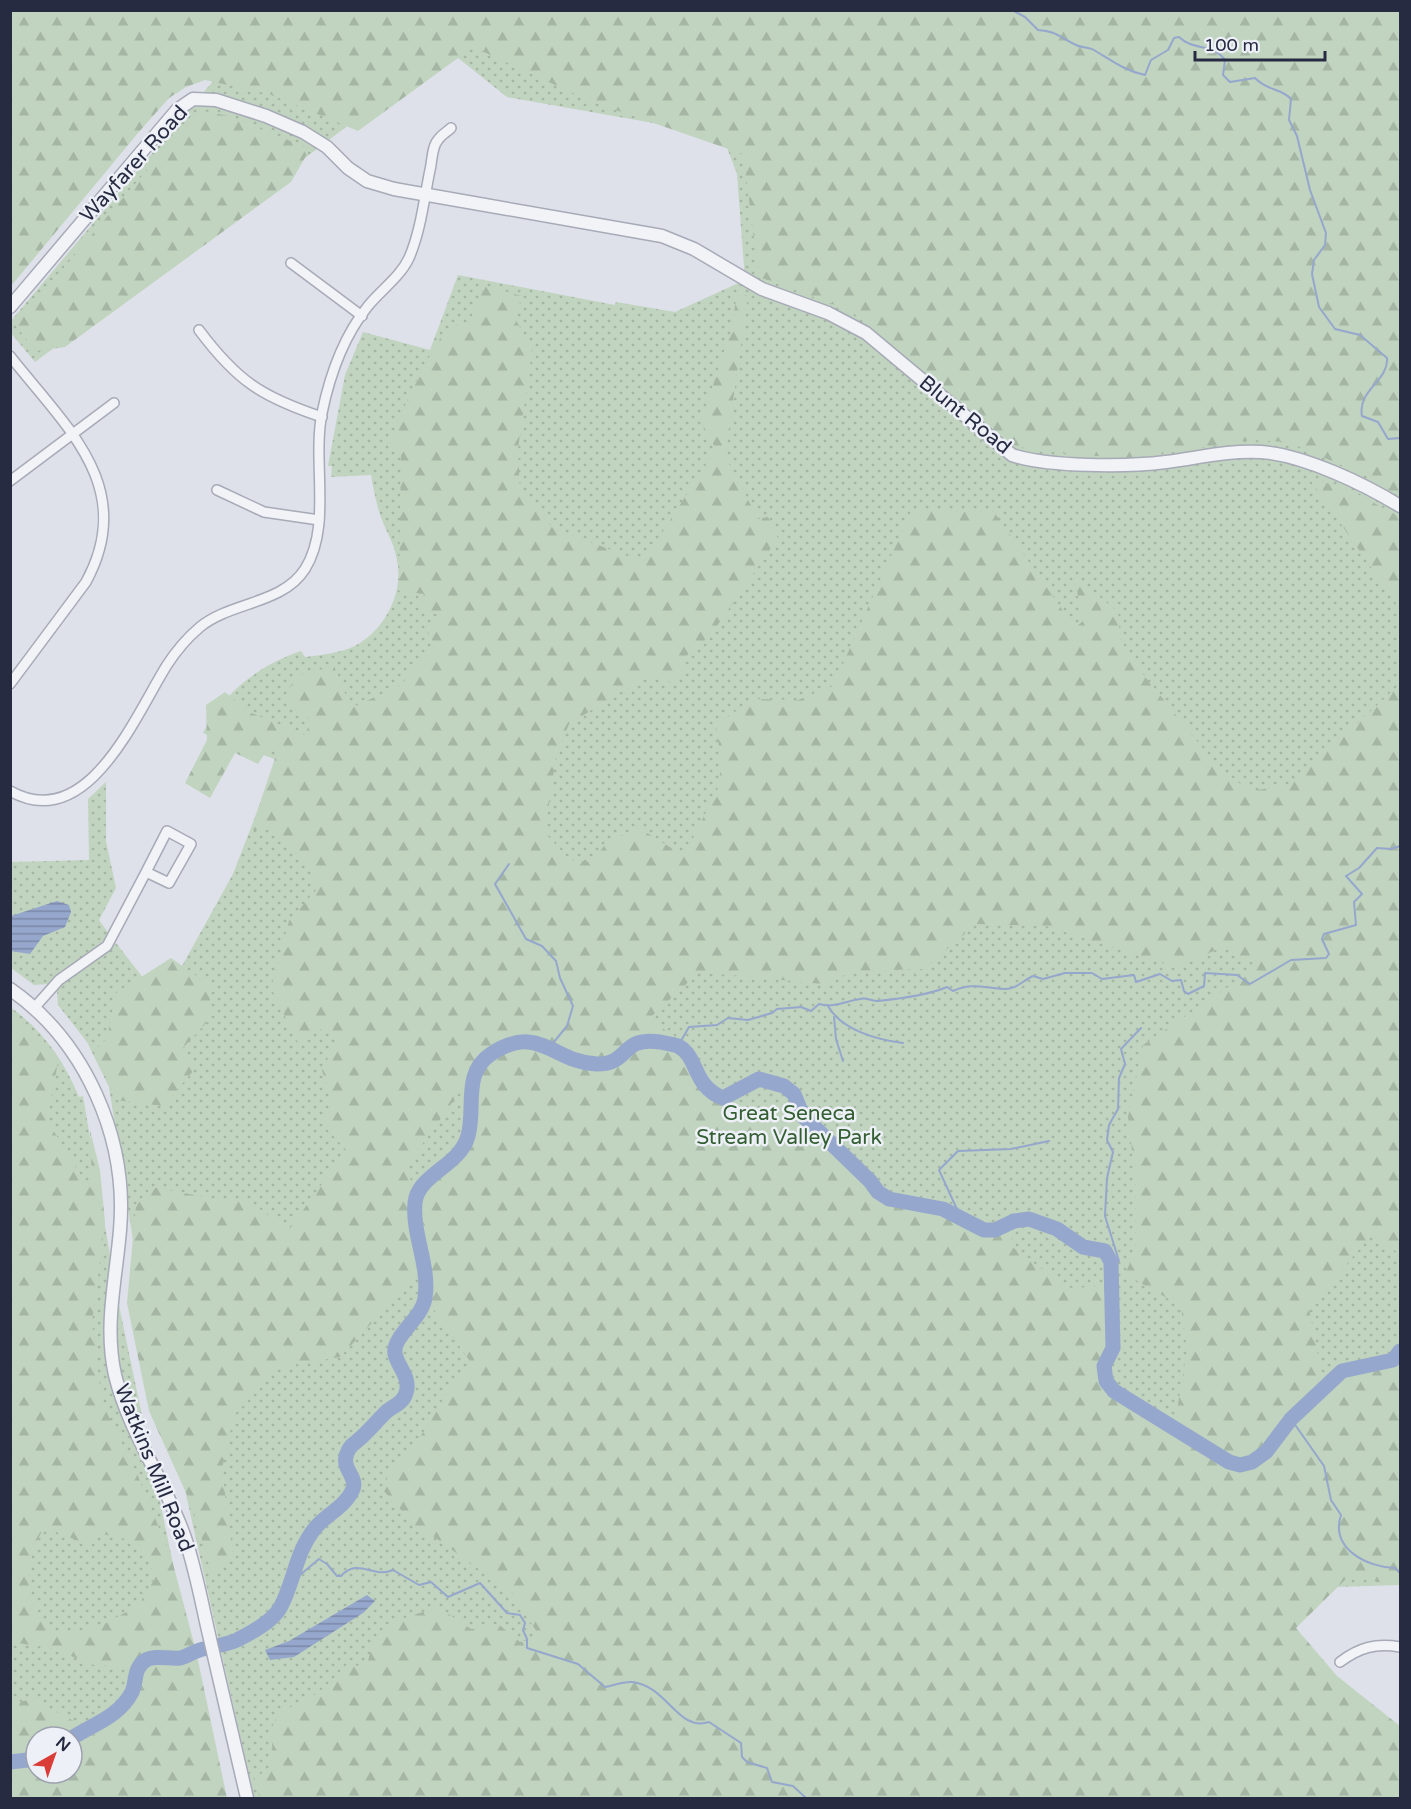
<svg xmlns="http://www.w3.org/2000/svg" width="1411" height="1809" font-family="'Varela Round',sans-serif">
	<style>
		.grass { fill: url(#grass-dots); fill-rule: evenodd }
		.forest { fill: url(#forest-firs); fill-rule: evenodd }
		.water { fill: url(#water-rules) }
		.lines { fill: none; stroke-linecap: round; stroke-linejoin: round }
		.stream { stroke: #96a7cd; stroke-width: 2 }
		.river { stroke: #96a7cd; stroke-width: 15 }
		.minor-casing { stroke: #a7aab7; stroke-width: 12 }
		.tertiary-casing { stroke: #a7aab7; stroke-width: 15 }
		.minor { stroke: #f2f3f7; stroke-width: 9 }
		.tertiary { stroke: #f2f3f7; stroke-width: 12 }
		.labels { text-anchor: middle; dominant-baseline: central; stroke-width: 5; stroke-linejoin: round; paint-order: stroke }
		.street-label { font-size: 21px; fill: #262b42; stroke: #eef0f7 }
		.park-label { font-size: 21px; fill: #335f32; stroke: #eef0f7 }
	</style>
	<defs>
		<pattern id="grass-dots" width="8" height="8" patternUnits="userSpaceOnUse" patternTransform="scale(1.5)"><rect width="8" height="8" fill="#c0d4bf"/><path d="M2 2h.1M6 6h.1" fill="none" stroke="#a5b6a5" stroke-width="1.8" stroke-linecap="round"/></pattern>
		<pattern id="forest-firs" width="22" height="20" patternUnits="userSpaceOnUse" patternTransform="scale(1.5)"><rect width="22" height="20" fill="#c0d4bf"/><path d="M5 1l3.5 6h-7zM16 11l3.5 6h-7z" fill="#a5b6a5"/></pattern>
		<pattern id="water-rules" width="6" height="5" patternUnits="userSpaceOnUse" patternTransform="scale(1.5)"><rect width="6" height="5" fill="#96a7cd"/><path d="M0 2.5h6" fill="none" stroke="#7a88a8"/></pattern>
	</defs>
	<rect width="100%" height="100%" fill="#dee1e9"/>
	<!-- grass -->
	<g class="grass">
		<path d="M 272,11 L 1400,11 L 1400,1585 L 1333,1587 L 988,1798 L 254,1798 L 142,1298 L 109,1087 L 87,1042 L 58,1005 L 57,990 C 76,972 98,962 116,943 L 162,1002 L 233,874 L 277,760 L 203,733 C 224,692 258,666 301,651 L 305,657 C 322,655 339,653 355,646 C 385,630 404,593 397,560 C 395,547 389,536 384,525 C 377,509 374,492 371,475 L 331,477 L 332,466 L 328,466 L 345,375 L 363,332 L 430,350 L 458,275 L 615,305 L 616,302 L 675,312 L 745,280 L 737,174 L 710,103 L 687,129 L 507,97 L 448,50 L 35,362 L 11,333 L 10,322 Z"/>
		<polygon points="106,782 106,841 116,888 99,920 109,934 92,953 69,966 48,984 34,985 11,968 11,862 89,860 88,799"/>
		<path d="M 10,1007 C 43,1030 64,1061 79,1097 L 83,1096 L 117,1296 L 222,1798 L 11,1798 ZM 36,1737 L 72,1737 L 72,1773 L 36,1773 Z"/>
	</g>
	<!-- forest -->
	<g class="forest">
		<polygon points="11,11 1400,11 1400,497 1371,478 1288,442 1251,440 1130,459 1032,450 1010,444 851,311 759,277 743,154 590,101 473,47 358,131 269,94 205,80 186,87 169,98 138,133 11,286"/>
		<polygon points="198,110 229,116 310,149 291,182 65,347 36,351 15,325"/>
		<path d="M 484,286 L 522,296 L 515,318 L 532,351 L 518,449 L 520,493 L 553,528 L 643,562 L 716,449 L 701,422 L 732,327 L 737,292 L 748,296 L 725,456 L 758,519 L 768,517 L 778,538 L 710,636 L 684,658 L 684,671 L 674,683 L 647,676 L 569,724 L 556,756 L 545,833 L 570,860 L 591,862 L 610,839 L 641,829 L 684,856 L 719,786 L 721,760 L 716,726 L 752,699 L 798,700 L 833,686 L 911,511 L 994,512 L 1075,628 L 1083,621 L 1074,576 L 1118,612 L 1120,639 L 1138,668 L 1218,767 L 1250,791 L 1290,785 L 1400,684 L 1400,1254 L 1371,1235 L 1309,1309 L 1324,1386 L 1342,1371 L 1393,1360 L 1400,1351 L 1400,1585 L 1348,1577 L 1296,1628 L 1337,1676 L 1400,1726 L 1400,1798 L 260,1798 L 254,1777 L 269,1770 L 273,1756 L 271,1729 L 280,1711 C 314,1699 321,1692 346,1665 L 367,1666 C 377,1620 398,1621 438,1607 L 471,1629 L 498,1624 L 520,1642 L 540,1637 L 512,1593 L 434,1537 L 419,1530 L 383,1490 L 389,1473 L 423,1433 L 451,1386 L 474,1367 L 425,1297 L 423,1268 L 340,1357 L 280,1367 L 234,1415 L 222,1469 L 233,1557 L 212,1573 L 192,1506 L 149,1411 L 127,1303 L 136,1205 L 152,1187 L 216,1199 L 246,1199 L 289,1230 L 346,1150 L 319,1120 L 334,1109 L 322,1070 L 338,1038 L 320,1029 L 298,1043 L 271,988 L 289,921 L 316,890 L 309,865 L 268,830 L 251,830 L 277,752 L 267,750 L 258,764 L 235,753 L 210,798 L 185,783 L 207,740 L 206,705 L 225,692 L 249,712 L 305,735 L 311,720 L 285,697 L 296,676 L 334,666 L 351,708 L 401,685 L 435,645 L 427,630 L 438,615 L 418,606 L 424,594 L 399,591 L 401,453 L 390,442 C 405,402 423,365 446,329 L 470,321 ZM 976,924 L 1046,926 L 1177,968 L 1222,947 L 1259,966 L 1143,1045 L 1128,1117 L 1136,1185 L 1136,1250 L 1125,1274 L 1181,1306 L 1187,1350 L 1174,1429 L 1115,1392 L 1106,1381 L 1104,1366 L 1113,1347 L 1110,1280 L 1093,1287 L 1067,1288 L 1011,1246 L 1014,1221 C 1004,1225 994,1233 983,1230 C 970,1226 958,1216 945,1210 C 917,1197 891,1210 870,1181 L 803,1116 L 784,1111 L 755,1115 L 711,1094 L 699,1080 L 690,1058 L 652,1016 L 699,972 L 823,984 L 854,971 L 924,969 ZM 470,1087 L 472,1122 L 465,1147 L 418,1188 L 414,1202 L 408,1164 L 459,1093 Z"/>
		<polygon points="1309,478 1348,489 1400,517 1400,609"/>
		<polygon points="171,958 211,986 208,1021 181,1050 195,1069 163,1106 116,1100 94,1051 107,1038 116,993"/>
		<path d="M 10,1014 L 58,1062 L 47,1120 L 85,1182 L 92,1178 L 90,1130 L 100,1170 L 105,1222 L 92,1322 L 102,1403 L 138,1476 L 172,1560 L 196,1651 L 227,1798 L 11,1798 L 11,1704 L 32,1699 L 87,1728 C 118,1715 130,1701 137,1668 L 94,1665 L 51,1648 L 11,1642 ZM 44,1527 L 91,1546 L 97,1533 L 136,1541 L 151,1558 L 153,1581 L 138,1606 L 102,1625 L 69,1634 L 47,1630 C 25,1585 20,1573 44,1527 ZM 36,1737 L 72,1737 L 72,1773 L 36,1773 Z"/>
	</g>
	<!-- water -->
	<g class="water">
		<polygon points="57,901 69,905 71,912 65,927 43,936 30,954 11,951 11,916"/>
		<polygon points="367,1595 375,1601 363,1613 294,1657 270,1660 265,1650 289,1641"/>
	</g>
	<g class="lines">
		<!-- stream -->
		<g class="stream">
			<path d="M 1012,10 L 1025,17 L 1038,30 C 1057,31 1060,38 1076,45 C 1082,48 1089,47 1094,50 C 1111,60 1125,71 1145,75 L 1151,60 L 1168,50 L 1174,38 L 1179,37 C 1193,51 1213,43 1225,60 L 1223,75 L 1230,82 L 1255,78 C 1267,91 1281,88 1291,99 L 1289,120 L 1297,136 L 1310,190 L 1326,233 L 1325,245 L 1314,260 L 1312,274 L 1319,307 L 1335,329 L 1360,335 L 1387,358 C 1389,381 1357,390 1362,416 L 1378,422 L 1388,439 L 1400,438"/>
			<polyline points="509,864 495,884 526,939 542,946 556,961 560,978 573,1006 567,1026 549,1048"/>
			<path d="M 828,1006 C 841,1030 878,1040 903,1043"/>
			<polyline points="834,1017 836,1039 843,1061"/>
			<path d="M 678,1046 L 689,1027 L 717,1025 L 728,1018 L 748,1020 L 772,1013 L 777,1009 L 801,1007 L 811,1011 L 819,1004 C 834,1008 846,1001 860,999 C 865,997 872,1001 878,1001 C 897,999 931,994 947,987 L 953,991 C 971,982 985,988 1004,989 C 1015,990 1024,980 1033,976 L 1043,979 L 1065,973 L 1092,973 L 1102,979 L 1134,975 L 1136,982 L 1160,974 L 1172,981 L 1181,980 L 1184,991 L 1188,994 L 1204,986 L 1205,973 L 1237,975 L 1250,984 L 1291,960 L 1326,958 L 1329,954 L 1322,939 L 1324,934 L 1356,925 L 1354,902 L 1362,894 L 1346,876 L 1359,868 L 1377,848 L 1391,849 L 1400,846"/>
			<polyline points="961,1218 939,1170 958,1151 1011,1149 1049,1141"/>
			<polyline points="1111,1262 1119,1261 1105,1216 1107,1178 1113,1152 1107,1140 1109,1125 1118,1109 1119,1078 1125,1064 1121,1049 1141,1028"/>
			<path d="M 1291,1419 L 1324,1466 L 1331,1500 L 1341,1515 C 1330,1549 1367,1567 1395,1568 L 1400,1573"/>
			<path d="M 288,1585 L 319,1559 L 327,1564 L 337,1576 L 341,1576 C 359,1557 372,1579 393,1570 L 419,1585 L 431,1582 L 448,1597 L 480,1583 L 507,1613 L 520,1615 L 525,1623 L 523,1630 L 527,1639 L 527,1648 L 578,1664 L 605,1687 C 613,1686 623,1681 632,1682 C 668,1686 677,1732 709,1722 L 741,1743 L 742,1757 L 747,1762 L 767,1768 L 772,1782 L 793,1786 L 806,1798"/>
		</g>
		<!-- river -->
		<g class="river">
			<path d="M 72,1738 C 93,1724 119,1717 132,1692 C 137,1681 133,1668 146,1660 C 154,1655 170,1659 180,1658 C 186,1657 191,1653 197,1651 C 210,1646 224,1646 237,1640 C 251,1633 272,1622 280,1608 C 294,1583 296,1550 316,1527 C 327,1514 346,1506 353,1489 C 358,1476 339,1468 348,1451 C 350,1446 352,1445 356,1442 C 367,1433 375,1423 385,1413 C 392,1406 403,1404 406,1393 C 411,1378 398,1367 395,1354 C 392,1336 422,1319 425,1298 C 430,1266 412,1234 415,1203 C 417,1175 460,1166 468,1136 C 476,1108 462,1073 491,1054 C 539,1022 554,1063 597,1064 C 631,1064 620,1036 660,1042 C 665,1043 673,1044 678,1046 C 699,1057 692,1086 723,1098 L 759,1079 L 784,1086 L 794,1094 L 803,1116 L 870,1181 L 878,1192 L 889,1199 L 943,1209 L 984,1230 L 995,1230 L 1014,1221 L 1029,1219 L 1057,1229 L 1083,1247 L 1105,1251 L 1111,1262 L 1113,1348 L 1104,1366 L 1106,1381 L 1114,1391 L 1229,1462 L 1240,1465 L 1252,1462 L 1266,1452 L 1291,1419 L 1342,1371 L 1393,1360 L 1400,1351"/>
			<polyline points="10,1762 36,1759"/>
		</g>
		<!-- minor casing -->
		<g class="minor-casing">
			<g id="minor">
				<polyline points="291,263 362,316"/>
				<path d="M 199,330 C 237,381 262,397 322,417"/>
				<path d="M 10,356 C 65,426 138,487 86,582 L 10,684"/>
				<polyline points="10,481 114,403"/>
				<polyline points="217,490 264,512 319,520"/>
				<path d="M 10,791 C 88,835 136,714 167,665 C 176,651 187,638 200,627 C 230,602 283,604 305,569 C 332,526 312,462 322,413 C 330,374 343,337 368,306 C 381,290 400,277 409,258 C 421,230 424,199 430,170 C 432,162 432,146 438,140 C 441,135 447,132 451,128"/>
				<polyline points="35,1007 59,980 107,946 146,872 169,883 191,844 167,831 146,872"/>
				<path d="M 1340,1662 C 1360,1647 1376,1643 1400,1647"/>
			</g>
		</g>
		<!-- tertiary casing -->
		<g class="tertiary-casing">
			<g id="tertiary">
				<path d="M 10,307 L 177,110 L 193,99 L 216,100 L 266,116 L 303,132 L 327,147 L 348,168 L 367,181 L 394,189 L 662,236 L 694,249 L 762,289 L 828,313 L 866,333 L 1012,455 C 1049,467 1126,467 1166,462 C 1198,458 1229,450 1261,452 C 1304,455 1364,484 1400,506"/>
				<path d="M 10,989 C 86,1042 128,1139 120,1230 C 116,1279 104,1326 115,1375 C 129,1433 166,1482 185,1538 C 196,1570 202,1605 210,1639 C 222,1692 235,1745 247,1798"/>
			</g>
		</g>
		<!-- minor -->
		<use href="#minor" class="minor"/>
		<!-- tertiary -->
		<use href="#tertiary" class="tertiary"/>
	</g>
	<g class="labels">
		<!-- street labels -->
		<g class="street-label">
			<text transform="translate(134 164) rotate(-48)">Wayfarer Road</text>
			<text transform="translate(965 415) rotate(39)">Blunt Road</text>
			<text transform="translate(154 1468) rotate(68)">Watkins Mill Road</text>
		</g>
		<!-- park labels -->
		<g class="park-label">
			<text x="789" y="1113">Great Seneca<tspan x="789" dy="24">Stream Valley Park</tspan></text>
		</g>
	</g>
	<!-- border -->
	<rect width="1411" height="1809" fill="none" stroke="#262b42" stroke-width="24"/>
	<!-- north arrow -->
	<g transform="translate(54 1755) rotate(40)"><circle r="28" fill="#eef0f7" stroke="#9ea1af" stroke-width="1.5"/>
	<path d="M0-4.5L10 22L0 15L-10 22Z" fill="#da3c38"/>
	<text y="-9" font-size="16" font-weight="bold" text-anchor="middle" fill="#262b42">N</text>
	</g>
	<!-- scale -->
	<path d="M1195 51v9h130v-9" fill="none" stroke="#262b42" stroke-width="3"/>
	<text x="1204" y="51" font-size="18" fill="#262b42" stroke="#eef0f7" stroke-width="4.5" paint-order="stroke">100 m</text>
</svg>
